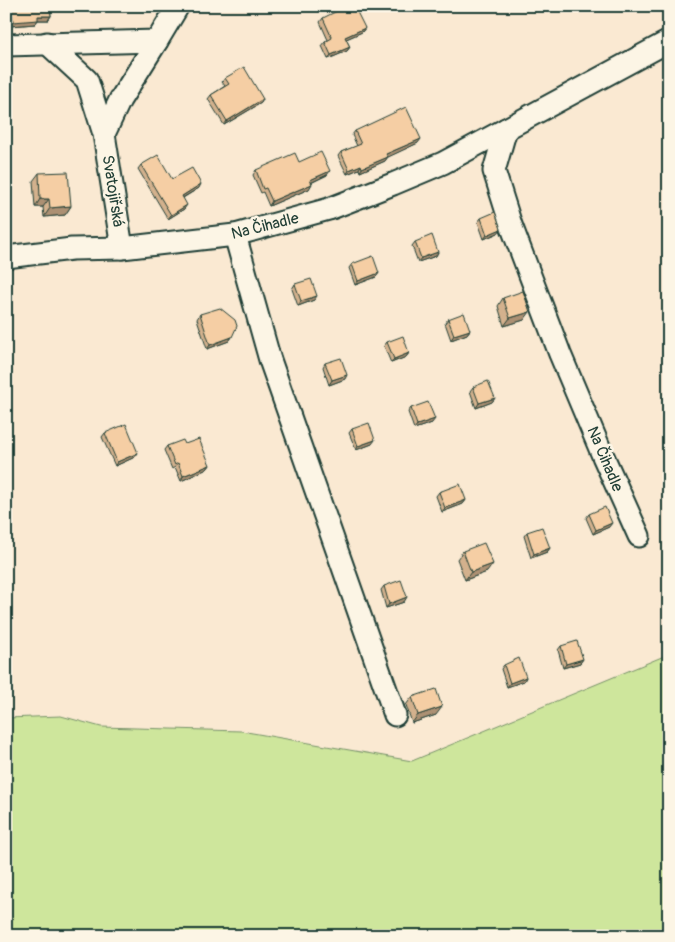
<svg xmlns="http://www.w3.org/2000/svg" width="675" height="942" font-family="Pangolin,sans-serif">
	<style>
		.green { fill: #cee69c; stroke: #769268 }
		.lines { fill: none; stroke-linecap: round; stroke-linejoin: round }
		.minor-casing { stroke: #1f3d34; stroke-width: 25 }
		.minor { stroke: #fcf5e5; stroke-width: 21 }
		.wall { fill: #d3b18d; stroke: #1f3d34 }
		.shaded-wall { fill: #ac9073; stroke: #1f3d34 }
		.building { fill: #f5cea4; stroke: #1f3d34 }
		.labels { text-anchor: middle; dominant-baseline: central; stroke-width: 5; stroke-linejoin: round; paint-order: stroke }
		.street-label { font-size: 16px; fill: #1f3d34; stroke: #fcf5e5 }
	</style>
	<rect width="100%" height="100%" fill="#fae9d2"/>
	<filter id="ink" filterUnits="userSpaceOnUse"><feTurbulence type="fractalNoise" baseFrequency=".02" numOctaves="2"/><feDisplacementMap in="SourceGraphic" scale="10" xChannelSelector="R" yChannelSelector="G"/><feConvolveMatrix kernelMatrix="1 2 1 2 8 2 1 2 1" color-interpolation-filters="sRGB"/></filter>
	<g filter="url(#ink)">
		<!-- green -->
		<polygon class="green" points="669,654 669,936 6,936 6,718 61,716 101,727 241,731 412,761"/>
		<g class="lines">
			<!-- minor casing -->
			<g class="minor-casing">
				<g id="minor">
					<polyline points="47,43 87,80 104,134 122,248"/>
					<polyline points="6,45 157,41 178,6"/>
					<polyline points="506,129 494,171 511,225 560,354 603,456 639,536"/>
					<polyline points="104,134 120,100 157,41"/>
					<polyline points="235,235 270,360 395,715"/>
					<polyline points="6,257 72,249 122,248 235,235 329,209 393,184 443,163 669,41"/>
				</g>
			</g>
			<!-- minor -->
			<use href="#minor" class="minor"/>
		</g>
		<!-- wall -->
		<g class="wall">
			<polygon points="9,6 50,6 51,16 48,20 38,20 35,24 10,26"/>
			<polygon points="323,18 365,28 362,32 346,39 350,47 347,51 328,59 322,46 325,42 328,40 320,22"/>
			<polygon points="225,78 263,99 261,103 224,125 208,99 211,95 225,86 222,82"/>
			<polygon points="355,131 418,143 387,157 385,161 360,172 359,169 347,174 338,156 341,152 357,146 352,135"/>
			<polygon points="141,165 172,179 199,188 183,198 184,209 168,219 138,169"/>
			<polygon points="256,170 327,175 311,183 309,189 269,206 263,192 261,193 253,175"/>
			<polygon points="39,173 71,206 65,215 44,217 43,207 35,207 33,181"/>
			<polygon points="481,218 498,233 484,239 478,222"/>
			<polygon points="415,242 438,252 436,256 418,262 412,246"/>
			<polygon points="352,264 379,273 376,277 355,285 349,268"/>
			<polygon points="295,284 314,300 298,306 292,289"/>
			<polygon points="503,298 524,320 504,326 498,306"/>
			<polygon points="200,314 232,337 229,341 207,349 197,319"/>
			<polygon points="448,319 470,330 467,334 451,340 445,323"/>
			<polygon points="387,342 409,353 406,357 391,363 384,346"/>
			<polygon points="325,363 345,379 329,385 323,367"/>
			<polygon points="473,387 495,398 492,402 476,408 470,391"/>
			<polygon points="411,408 432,423 414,429 408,412"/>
			<polygon points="352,429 372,444 356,450 349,433"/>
			<polygon points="105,433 135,457 115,466 102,437"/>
			<polygon points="185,444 210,465 207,469 181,481 175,467 172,469 164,450 167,446"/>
			<polygon points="439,492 466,500 463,504 442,512 436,496"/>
			<polygon points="589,514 609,527 593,534 586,518"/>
			<polygon points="527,532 550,548 547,552 531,558 524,536"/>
			<polygon points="463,551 487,572 465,580 457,559"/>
			<polygon points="384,586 404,602 386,608 381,590"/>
			<polygon points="561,646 583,659 580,663 563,668 558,650"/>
			<polygon points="504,665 526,677 524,681 507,687 501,669"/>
			<polygon points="412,697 436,715 412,723 406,705"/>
		</g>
		<!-- shaded-wall -->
		<g class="shaded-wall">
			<polygon points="38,16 51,16 48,20 38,20 35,24 10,26 13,22"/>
			<polygon points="365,28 362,32 342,41 345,37"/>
			<polygon points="350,47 347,51 328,59 331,55"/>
			<polygon points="263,99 261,103 224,125 227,121"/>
			<polygon points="421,139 418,143 384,159 386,154"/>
			<polygon points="388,157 385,161 360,172 362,168"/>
			<polygon points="361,165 359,169 347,174 349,170"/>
			<polygon points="330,171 327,175 308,184 310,180"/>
			<polygon points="201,184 199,188 179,200 182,196"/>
			<polygon points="312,184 309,189 269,206 272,201"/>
			<polygon points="40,199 49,199 43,207 35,207"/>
			<polygon points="187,205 184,209 168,219 171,215"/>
			<polygon points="71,206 65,215 44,217 50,208"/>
			<polygon points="501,229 498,233 484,239 487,235"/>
			<polygon points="438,252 436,256 418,262 421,258"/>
			<polygon points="379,273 376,277 355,285 358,281"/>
			<polygon points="317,296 314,300 298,306 301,301"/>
			<polygon points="530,312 524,320 504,326 510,318"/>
			<polygon points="470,330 467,334 451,340 454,335"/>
			<polygon points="232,337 229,341 207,349 210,345"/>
			<polygon points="409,353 406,357 391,363 394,359"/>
			<polygon points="347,375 345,379 329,385 332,380"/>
			<polygon points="495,398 492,402 476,408 479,403"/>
			<polygon points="435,419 432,423 414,429 417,425"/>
			<polygon points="375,440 372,444 356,450 358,446"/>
			<polygon points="138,453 135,457 115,466 117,462"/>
			<polygon points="210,465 207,469 181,481 183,476"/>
			<polygon points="466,500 463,504 442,512 445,508"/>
			<polygon points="612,523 609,527 593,534 596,530"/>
			<polygon points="550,548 547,552 531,558 534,554"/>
			<polygon points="493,564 487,572 465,580 471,572"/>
			<polygon points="407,597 404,602 386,608 389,604"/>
			<polygon points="583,659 580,663 563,668 566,664"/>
			<polygon points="526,677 524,681 507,687 510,683"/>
			<polygon points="442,707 436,715 412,723 418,715"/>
		</g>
		<!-- building -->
		<g class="building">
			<polygon points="12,6 50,6 51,16 38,16 38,20 13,22"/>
			<polygon points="347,6 354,6 365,28 345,37 350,47 331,55 325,42 332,38 323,18"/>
			<polygon points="244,67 263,99 227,121 211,95 229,84 225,78"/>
			<polygon points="406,107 421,139 386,154 388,157 362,168 361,165 349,170 341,152 361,144 355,131"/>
			<polygon points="321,152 330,171 310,180 312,184 272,201 266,188 263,189 256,170 295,153 299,162"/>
			<polygon points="158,155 172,179 192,168 201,184 182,196 187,205 171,215 141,165"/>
			<polygon points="68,172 71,206 50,208 49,199 40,199 39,173"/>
			<polygon points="495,212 501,229 487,235 481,218"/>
			<polygon points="432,235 438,252 421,258 415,242"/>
			<polygon points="373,256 379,273 358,281 352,264"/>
			<polygon points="311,279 317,296 301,301 295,284"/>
			<polygon points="523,291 530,312 510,318 503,298"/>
			<polygon points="220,308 235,320 237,326 232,337 210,345 200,314"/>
			<polygon points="464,313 470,330 454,335 448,319"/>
			<polygon points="403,336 409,353 394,359 387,342"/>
			<polygon points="341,358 347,375 332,380 325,363"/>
			<polygon points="488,381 495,398 479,403 473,387"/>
			<polygon points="428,402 435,419 417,425 411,408"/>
			<polygon points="369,423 375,440 358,446 352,429"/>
			<polygon points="126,424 138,453 117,462 105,433"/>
			<polygon points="199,439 210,465 183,476 178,463 175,465 167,446 183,440 185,444"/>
			<polygon points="460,484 466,500 445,508 439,492"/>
			<polygon points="605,507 612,523 596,530 589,514"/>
			<polygon points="542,527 550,548 534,554 527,532"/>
			<polygon points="484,543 493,564 471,572 463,551"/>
			<polygon points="401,580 407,597 389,604 384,586"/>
			<polygon points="577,641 583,659 566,664 561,646"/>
			<polygon points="519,658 526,677 510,683 504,665"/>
			<polygon points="436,689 442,707 418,715 412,697"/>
		</g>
	</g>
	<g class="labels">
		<!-- street labels -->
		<g class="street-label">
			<text transform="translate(113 191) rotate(81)">Svatojiřská</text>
			<text transform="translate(265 226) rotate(-14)">Na Čihadle</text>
			<text transform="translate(605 459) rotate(67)">Na Čihadle</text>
		</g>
	</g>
	<!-- margin -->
	<rect width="675" height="942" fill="none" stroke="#fcf5e5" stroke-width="25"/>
	<rect x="12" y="12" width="650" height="917" fill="none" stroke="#1f3d34" stroke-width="2" filter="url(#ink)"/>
</svg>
